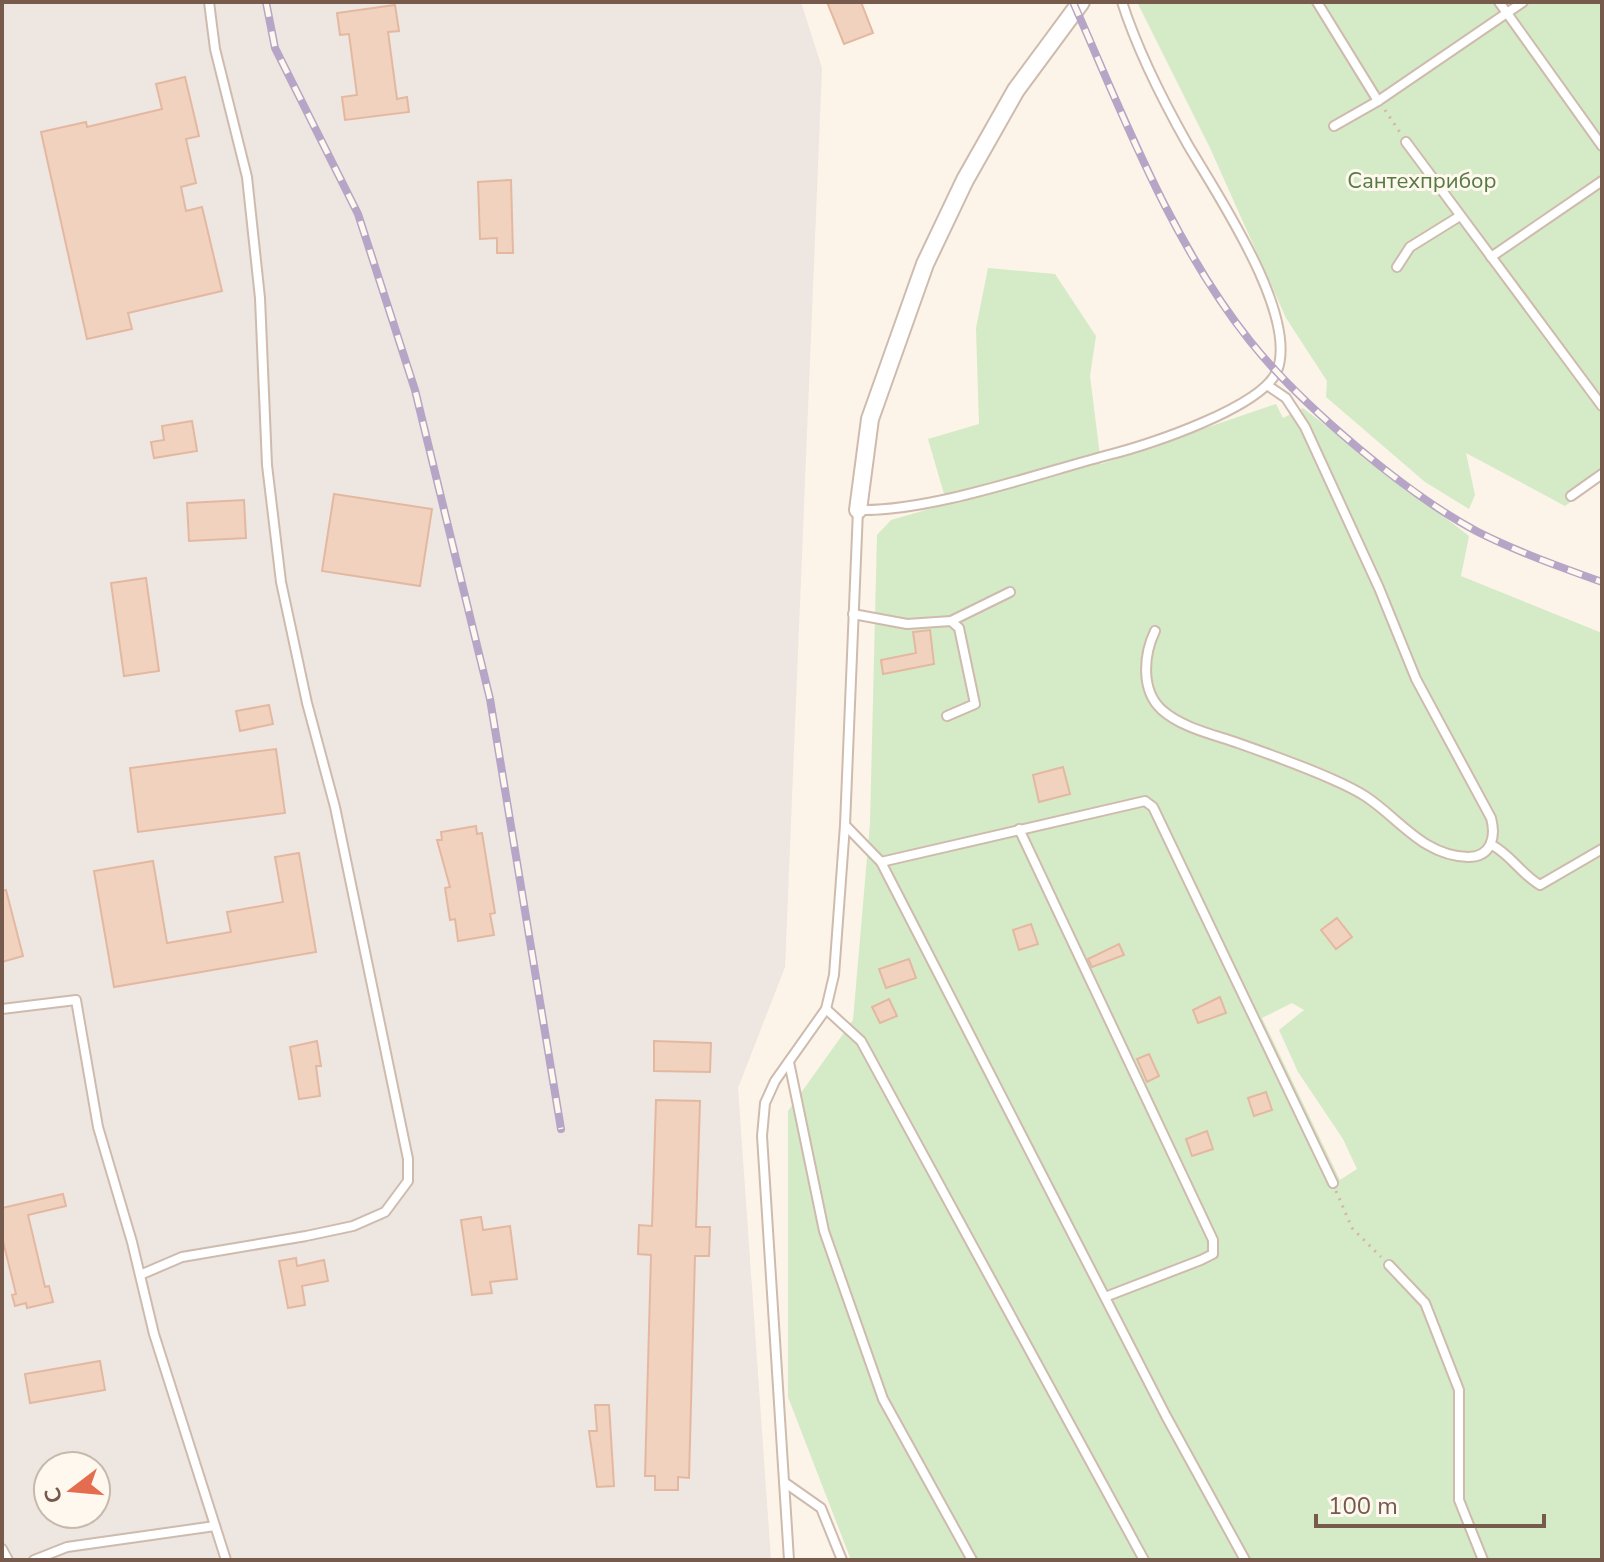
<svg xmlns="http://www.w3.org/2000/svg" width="1604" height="1562" font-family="'Nunito Sans',sans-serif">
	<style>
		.industrial { fill: #ede6e1; fill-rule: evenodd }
		.green { fill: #d5eac6; fill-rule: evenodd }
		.building { fill: #f1d2bf; stroke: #e4b8a0; stroke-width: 2 }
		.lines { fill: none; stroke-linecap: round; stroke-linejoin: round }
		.lane-casing { stroke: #cebbae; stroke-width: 12 }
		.street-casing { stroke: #cebbae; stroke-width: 20 }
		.path { stroke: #d7b5a2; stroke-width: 3; stroke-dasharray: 2 6; stroke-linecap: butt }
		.lane { stroke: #fff; stroke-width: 8 }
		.street { stroke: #fff; stroke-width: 16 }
		.rail-casing { stroke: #b6a5c6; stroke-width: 8 }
		.rail { stroke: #fff8ee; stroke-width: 5; stroke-dasharray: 15; stroke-linecap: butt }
		.labels { text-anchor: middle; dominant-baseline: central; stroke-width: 6; stroke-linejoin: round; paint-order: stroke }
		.park-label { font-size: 22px; fill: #557b43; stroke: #fff8ee }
	</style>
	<rect width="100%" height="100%" fill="#fcf4e8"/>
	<!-- industrial -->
	<path class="industrial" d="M 2,2 L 801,2 L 822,68 L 785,967 L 738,1088 L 771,1560 L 2,1560 ZM 48,1466 L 96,1466 L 96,1514 L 48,1514 Z"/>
	<!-- green -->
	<g class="green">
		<polygon points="1137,2 1602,2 1602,479 1565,506 1466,453 1475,495 1469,509 1425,482 1326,397 1327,381 1286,318 1210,148"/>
		<path d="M 988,268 L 1055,274 L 1096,336 L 1090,376 L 1101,464 L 1276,404 L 1283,418 L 1303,408 L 1469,536 L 1461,576 L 1602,633 L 1602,1560 L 851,1560 L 788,1397 L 788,1111 L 853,1020 L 870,823 L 877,535 L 891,520 L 947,504 L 928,439 L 979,424 L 976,328 ZM 1292,1003 L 1304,1010 L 1279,1030 L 1298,1072 L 1343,1139 L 1357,1169 L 1340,1180 L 1262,1018 Z"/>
	</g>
	<!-- building -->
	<g class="building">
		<polygon points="827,2 861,2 873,33 844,44"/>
		<polygon points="395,5 399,31 388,32 397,99 407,97 409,112 345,120 342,97 357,95 349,34 340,35 337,13"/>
		<polygon points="185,77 199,136 186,139 196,183 181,187 186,211 202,207 222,291 128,313 132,329 87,339 41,132 86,122 87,127 162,109 156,84"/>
		<polygon points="511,180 513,253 497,253 497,238 480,239 478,182"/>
		<polygon points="192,421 197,451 154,458 151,442 164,440 162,426"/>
		<polygon points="334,494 432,509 420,586 322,571"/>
		<polygon points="244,500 246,538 189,541 187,503"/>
		<polygon points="146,578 159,671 124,676 111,583"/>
		<polygon points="930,630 934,664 883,674 881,660 916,653 913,632"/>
		<polygon points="269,705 273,724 240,731 236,711"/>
		<polygon points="276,749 285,813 138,832 130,768"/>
		<polygon points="1063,767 1070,794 1039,802 1033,775"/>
		<polygon points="476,826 477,834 482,833 495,913 490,914 494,935 458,941 455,919 450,920 445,888 450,887 437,840 442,840 441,832"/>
		<polygon points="299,853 316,952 114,987 94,871 153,861 167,943 231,932 227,912 283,902 275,857"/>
		<polygon points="6,890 23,956 2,962 2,891"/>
		<polygon points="1337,918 1352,937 1336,949 1321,930"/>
		<polygon points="1031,924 1038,944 1019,950 1013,930"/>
		<polygon points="1119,944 1124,955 1092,967 1088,959"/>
		<polygon points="909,959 916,978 886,988 879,969"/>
		<polygon points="1220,997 1226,1013 1198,1023 1193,1010"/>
		<polygon points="889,999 897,1016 880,1023 872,1007"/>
		<polygon points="317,1041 321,1066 316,1066 320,1096 299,1099 290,1047"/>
		<polygon points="654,1041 711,1043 710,1072 654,1071"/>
		<polygon points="1149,1054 1159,1076 1147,1082 1137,1059"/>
		<polygon points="1266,1092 1272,1110 1254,1116 1248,1098"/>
		<polygon points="656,1100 700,1101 696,1227 710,1227 709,1256 695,1256 689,1478 678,1477 678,1490 655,1490 655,1476 645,1476 651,1255 638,1254 639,1225 652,1226"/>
		<polygon points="1207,1131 1213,1149 1192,1156 1186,1139"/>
		<polygon points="63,1194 66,1206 28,1215 45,1287 49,1286 53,1302 27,1308 26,1303 15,1306 12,1295 16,1294 2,1237 2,1208"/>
		<polygon points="481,1217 483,1230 510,1226 517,1279 490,1282 492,1293 472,1295 461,1220"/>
		<polygon points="296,1258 297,1266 324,1260 328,1281 302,1286 305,1305 288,1308 279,1261"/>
		<polygon points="100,1361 105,1390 30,1403 25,1374"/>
		<polygon points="595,1405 609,1405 614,1486 597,1487 589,1431 597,1431"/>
	</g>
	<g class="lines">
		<!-- lane casing -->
		<g class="lane-casing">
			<g id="lane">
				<polyline points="1317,2 1378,101"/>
				<polyline points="1499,2 1602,146"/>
				<polyline points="1334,126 1378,101 1523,2"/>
				<polyline points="1406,142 1602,406"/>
				<polyline points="1491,257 1602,181"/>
				<polyline points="1397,267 1410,247 1460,216"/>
				<polyline points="1571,496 1602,474"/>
				<polyline points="853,614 907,624 951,621 959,628 975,704 947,716"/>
				<polyline points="951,621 1010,592"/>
				<path d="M 1155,631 C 1144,654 1140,690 1162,710 C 1181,727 1211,734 1235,742 C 1269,754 1335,777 1365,796 C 1399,818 1423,856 1468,857 C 1492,857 1496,836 1491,818 L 1416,679 L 1379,588 L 1305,427 L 1286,398 L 1267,385"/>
				<polyline points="845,825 881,862 1145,801 1153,807 1333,1183"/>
				<polyline points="1019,829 1213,1240 1213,1254 1201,1260 1105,1297"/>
				<path d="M 1492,845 C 1511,855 1521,874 1540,885 L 1602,849"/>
				<polyline points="881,862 1166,1416 1245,1560"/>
				<polyline points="2,1009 76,1000 98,1127 132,1242 154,1334 226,1560"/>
				<polyline points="826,1009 861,1041 1144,1560"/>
				<polyline points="789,1062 824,1231 883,1399 972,1560"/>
				<polyline points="1389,1265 1425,1303 1459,1390 1459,1500 1483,1560"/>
				<polyline points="140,1275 182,1257 306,1236 353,1226 385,1212 408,1181 408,1159 335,807 307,703 281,582 267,465 260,298 247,177 215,49 209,2"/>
				<polyline points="784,1482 821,1508 842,1560"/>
				<polyline points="2,1549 8,1560"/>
				<polyline points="34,1560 67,1547 215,1526"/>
				<path d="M 789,1560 L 762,1136 L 765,1103 L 775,1081 L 826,1009 L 834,975 L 845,825 L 858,510 C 931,512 1039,473 1112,454 C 1149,445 1262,407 1277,371 C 1299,315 1216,193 1188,145 C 1162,99 1138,52 1122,2"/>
			</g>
		</g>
		<!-- street casing -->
		<g class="street-casing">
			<polyline id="street" points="858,510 870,419 925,264 965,180 1016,90 1081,2"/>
		</g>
		<!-- path -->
		<g class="path">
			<polyline points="1385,110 1401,134"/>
			<polyline points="1336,1191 1352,1228 1381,1257"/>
		</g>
		<!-- lane -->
		<use href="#lane" class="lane"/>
		<!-- street -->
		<use href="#street" class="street"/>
		<!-- rail casing -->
		<g class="rail-casing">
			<g id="rail">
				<polyline points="266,2 275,48 358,214 415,390 490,699 561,1129"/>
				<path d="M 1073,2 C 1124,117 1171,242 1250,341 C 1301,405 1406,494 1478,532 C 1518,552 1560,567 1602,582"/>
			</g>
		</g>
		<!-- rail -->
		<use href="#rail" class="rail"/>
	</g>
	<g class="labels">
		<!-- park labels -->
		<g class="park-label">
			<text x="1422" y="181">Сантехприбор</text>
		</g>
	</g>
	<!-- border -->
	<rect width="1604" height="1562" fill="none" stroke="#765a4c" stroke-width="8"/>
	<!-- north arrow -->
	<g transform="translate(72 1490) rotate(254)"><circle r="38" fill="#fff8ee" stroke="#c8b9ad" stroke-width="2"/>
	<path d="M0-6L14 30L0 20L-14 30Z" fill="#e46d4f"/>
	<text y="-12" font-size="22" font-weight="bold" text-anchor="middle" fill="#765a4c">С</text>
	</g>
	<!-- scale -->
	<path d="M1316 1514v12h228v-12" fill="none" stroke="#765a4c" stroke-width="4"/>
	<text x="1328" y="1514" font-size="24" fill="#765a4c" stroke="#fff8ee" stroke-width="6" paint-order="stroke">100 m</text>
</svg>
